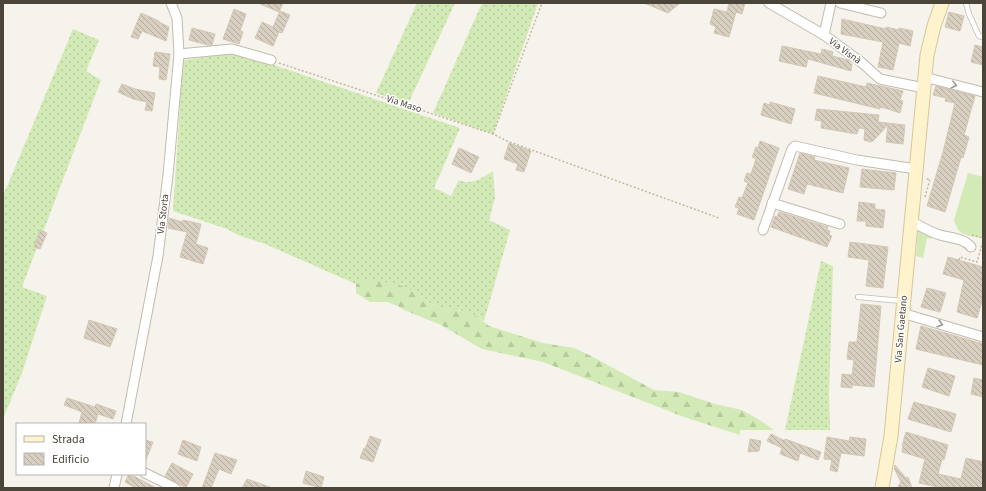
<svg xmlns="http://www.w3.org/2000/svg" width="986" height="491" font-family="'Source Sans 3',sans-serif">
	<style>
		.grass { fill: url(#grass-dots) }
		.forest { fill: url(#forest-firs) }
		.green { fill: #d2eab5 }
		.building { fill: url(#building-back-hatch); stroke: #d3c7b4 }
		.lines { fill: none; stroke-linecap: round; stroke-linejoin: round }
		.lane-casing { stroke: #c2bbae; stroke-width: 6 }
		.street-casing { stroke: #c2bbae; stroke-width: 11 }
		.secondary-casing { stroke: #d6c79b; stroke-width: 15 }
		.path { stroke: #c4b79f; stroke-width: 1.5; stroke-dasharray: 2 2; stroke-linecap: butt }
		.lane { stroke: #fff; stroke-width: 4.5 }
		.street { stroke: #fff; stroke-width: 9 }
		.secondary { stroke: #fff3cd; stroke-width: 13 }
		.oneway { stroke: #9c9892 }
		.labels { text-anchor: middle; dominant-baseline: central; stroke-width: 3; stroke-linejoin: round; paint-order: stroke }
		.street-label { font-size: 10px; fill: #4b4439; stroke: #fff }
	</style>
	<defs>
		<pattern id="grass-dots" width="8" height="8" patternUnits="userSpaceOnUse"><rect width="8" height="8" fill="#d2eab5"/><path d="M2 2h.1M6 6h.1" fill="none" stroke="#b6ca9c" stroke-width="1.8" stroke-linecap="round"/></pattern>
		<pattern id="forest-firs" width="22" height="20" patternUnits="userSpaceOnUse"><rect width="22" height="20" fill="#d2eab5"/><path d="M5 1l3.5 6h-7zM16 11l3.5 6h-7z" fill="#b6ca9c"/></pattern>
		<pattern id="building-back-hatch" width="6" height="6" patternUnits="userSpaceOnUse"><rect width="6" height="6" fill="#d8cfc1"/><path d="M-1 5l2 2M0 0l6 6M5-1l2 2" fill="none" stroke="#b1aa9e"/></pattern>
	</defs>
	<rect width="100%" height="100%" fill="#f6f3ec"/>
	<!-- grass -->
	<g class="grass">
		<polygon points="417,3 455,3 408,104 376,93"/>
		<polygon points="482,3 538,3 493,134 433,113"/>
		<polygon points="73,29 99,40 86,71 101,80 22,287 47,296 22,373 3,419 3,196"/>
		<path d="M 230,54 L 268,63 L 460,128 L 434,188 L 451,196 L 459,180 C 472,186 482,178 493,171 L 495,198 L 489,220 L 510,230 L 484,321 L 478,317 L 464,311 L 447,309 L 432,304 L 407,288 L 368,279 L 356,284 L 265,244 L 238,235 L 227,229 L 173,211 L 183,60 Z"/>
		<polygon points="821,261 833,266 829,394 830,430 785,430"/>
	</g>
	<!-- forest -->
	<polygon class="forest" points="368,279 396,284 407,288 432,304 447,309 464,311 478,317 489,326 511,333 543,343 574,348 591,356 654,390 679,392 715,404 742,410 761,421 774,430 740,430 740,435 684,417 543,362 482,349 441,325 404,310 398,306 387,302 370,302 356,293 356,284"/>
	<!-- green -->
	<g class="green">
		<path d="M 968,173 L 983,177 L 983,232 L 981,238 C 967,235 958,236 954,220 Z"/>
		<polygon points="918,230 933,233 931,239 927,238 923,258 916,256"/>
	</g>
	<!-- building -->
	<g class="building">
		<polygon points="258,3 283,3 279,12"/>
		<polygon points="644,3 680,3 668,13"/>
		<polygon points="729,3 745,3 742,14 736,12 729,37 714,33 716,27 710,24 714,9 727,12"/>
		<polygon points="234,9 246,14 240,31 243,32 239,44 223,39"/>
		<polygon points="280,11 290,15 282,33 279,32 273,46 255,38 262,22 273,27"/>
		<polygon points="949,12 964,16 960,31 945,27"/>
		<polygon points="141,13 159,21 159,22 169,27 166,41 142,31 138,39 131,37"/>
		<polygon points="842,19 886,29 886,27 899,30 899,28 913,31 910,46 899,43 893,70 878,67 883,42 841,34"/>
		<polygon points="192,28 215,34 212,45 208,45 189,40"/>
		<polygon points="975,45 983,47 983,65 971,62"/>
		<polygon points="782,46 821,54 822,49 833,52 832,56 848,60 852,65 851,71 808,59 806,67 779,61"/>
		<polygon points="155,52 170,54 166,80 159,79 160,67 153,66"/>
		<polygon points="818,76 866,87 867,83 903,91 900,100 903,101 900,113 888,109 880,107 880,109 814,93"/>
		<polygon points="122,84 135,89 155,93 152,111 145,110 147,102 133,99 118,92"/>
		<polygon points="936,86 975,96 964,135 969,137 963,158 961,157 945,212 927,206 943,152 955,103 945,101 946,98 933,95"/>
		<polygon points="770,102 795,109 791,124 761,115 764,103 770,105"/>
		<polygon points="817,109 879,115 878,122 905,125 903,144 886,142 888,125 873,141 870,142 864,140 865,129 859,128 857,134 821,128 822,121 815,120"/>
		<polygon points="760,141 779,148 754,220 737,214 739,208 735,207 739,197 742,198 748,183 744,181 747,173 751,174 756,159 752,157 756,147 758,148"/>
		<polygon points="509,143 531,151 524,172 516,170 518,164 504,159"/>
		<polygon points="459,148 479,157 471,173 452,164"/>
		<polygon points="800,153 815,157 814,160 849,168 843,193 807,184 804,194 788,189"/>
		<polygon points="862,169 896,173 894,190 860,187"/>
		<polygon points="859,202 875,204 875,209 885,210 883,228 866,226 866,221 857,221"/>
		<polygon points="779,212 828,227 827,230 830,231 829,235 832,236 827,247 771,227 775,216 777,217"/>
		<polygon points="169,218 182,222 183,220 201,224 196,244 208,248 203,264 180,257 187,232 168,228"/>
		<polygon points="40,230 47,233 40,249 34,247"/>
		<polygon points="850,242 888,247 883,288 866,286 869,260 848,257"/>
		<polygon points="948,257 983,267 983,298 977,318 957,312 964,280 943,274"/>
		<polygon points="927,288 946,293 940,312 921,307"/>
		<polygon points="861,304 881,306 874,387 852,385 852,388 841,387 842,374 852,375 854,360 847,359 849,342 857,342"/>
		<polygon points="89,320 117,329 110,347 84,338"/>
		<polygon points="921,326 983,344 983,365 916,349"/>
		<polygon points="928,368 955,376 949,396 922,387"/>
		<polygon points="974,378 983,380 983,397 971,394"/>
		<polygon points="67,398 95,407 96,404 116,411 113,419 98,414 95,424 82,424 79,423 82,412 64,405"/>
		<polygon points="914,402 956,414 951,432 908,419"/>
		<polygon points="906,432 948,445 944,460 942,459 938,474 961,479 966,458 983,462 983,488 942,488 919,483 925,459 902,452 903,446 902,446"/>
		<polygon points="771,434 785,441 785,439 821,452 818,460 800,453 798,461 780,454 782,448 767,441"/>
		<polygon points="370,436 381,440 373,462 360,458 364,448 365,449"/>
		<polygon points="827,437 849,441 850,437 866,439 864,456 841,453 837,472 830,470 832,460 824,459"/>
		<polygon points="750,439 761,441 759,451 748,452"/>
		<polygon points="145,440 153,442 145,462"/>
		<polygon points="183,440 201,447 197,461 178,454"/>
		<polygon points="215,453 237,460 231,474 219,469 211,488 202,488"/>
		<polygon points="172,463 193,474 186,488 165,476"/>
		<polygon points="895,465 906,478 908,477 912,488 897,488 901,482 894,468"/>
		<polygon points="306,471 324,477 321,488 303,483"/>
		<polygon points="129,474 130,474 156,488 136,488 125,482"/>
		<polygon points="247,479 270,487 269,488 242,488"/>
	</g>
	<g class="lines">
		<!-- lane casing -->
		<g class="lane-casing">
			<g id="lane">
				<polyline points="966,3 969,14 979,36 983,37"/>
				<polyline points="858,297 902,301"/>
			</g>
		</g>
		<!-- street casing -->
		<g class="street-casing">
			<g id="street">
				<polyline points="769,3 824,35 861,62 880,79 924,88"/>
				<polyline points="840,3 881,13"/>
				<polyline points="824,35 831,3"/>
				<polyline points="179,54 232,49 271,60"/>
				<polyline points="924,77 983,92"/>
				<polyline points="772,203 840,224"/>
				<path d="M 911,221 C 920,226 930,232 940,235 C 950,238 964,238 971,247"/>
				<polyline points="763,230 792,149 795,146 857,160 916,169"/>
				<polyline points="902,313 983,337"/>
				<polyline points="126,424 158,256 168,175 179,54 177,18 171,3"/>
				<polyline points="145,473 175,488"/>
				<polyline points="114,488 117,474"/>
			</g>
		</g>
		<!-- secondary casing -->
		<g class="secondary-casing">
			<polyline id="secondary" points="882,488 891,436 927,55 934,26 942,3"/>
		</g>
		<!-- path -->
		<g class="path">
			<polyline points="279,63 493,134 507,141 719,218"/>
			<polyline points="493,134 542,3"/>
			<polyline points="925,197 930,179 926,179"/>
			<polyline points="972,235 983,238"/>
			<polyline points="959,260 960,257 977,262 983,241"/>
		</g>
		<!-- lane -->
		<use href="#lane" class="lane"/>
		<!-- street -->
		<use href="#street" class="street"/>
		<!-- secondary -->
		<use href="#secondary" class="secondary"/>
	</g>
	<!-- one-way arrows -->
	<defs><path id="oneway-chevron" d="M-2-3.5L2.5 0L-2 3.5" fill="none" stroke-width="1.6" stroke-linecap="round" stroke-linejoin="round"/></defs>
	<g class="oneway">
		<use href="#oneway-chevron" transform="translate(954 85) rotate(14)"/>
		<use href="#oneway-chevron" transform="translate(940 324) rotate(16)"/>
	</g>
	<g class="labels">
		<!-- street labels -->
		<g class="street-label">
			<text transform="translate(845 51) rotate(36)">Via Visnà</text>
			<text transform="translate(404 104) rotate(18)">Via Maso</text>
			<text transform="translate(163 214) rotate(-83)">Via Storta</text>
			<text transform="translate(901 329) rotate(-85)">Via San Gaetano</text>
		</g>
	</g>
	<!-- border -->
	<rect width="986" height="491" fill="none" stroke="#4b4439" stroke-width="8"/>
	<!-- legend -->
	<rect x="16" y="423" width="130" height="52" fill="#ffffff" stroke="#b7b4b0"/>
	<rect x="24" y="436" width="20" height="6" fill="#fff3cd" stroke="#b7b4b0"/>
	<text x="52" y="443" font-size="12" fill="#4b4439">Strada</text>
	<rect x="24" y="453" width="20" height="12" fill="url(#building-back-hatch)" stroke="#b7b4b0"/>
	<text x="52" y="463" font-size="12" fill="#4b4439">Edificio</text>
</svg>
